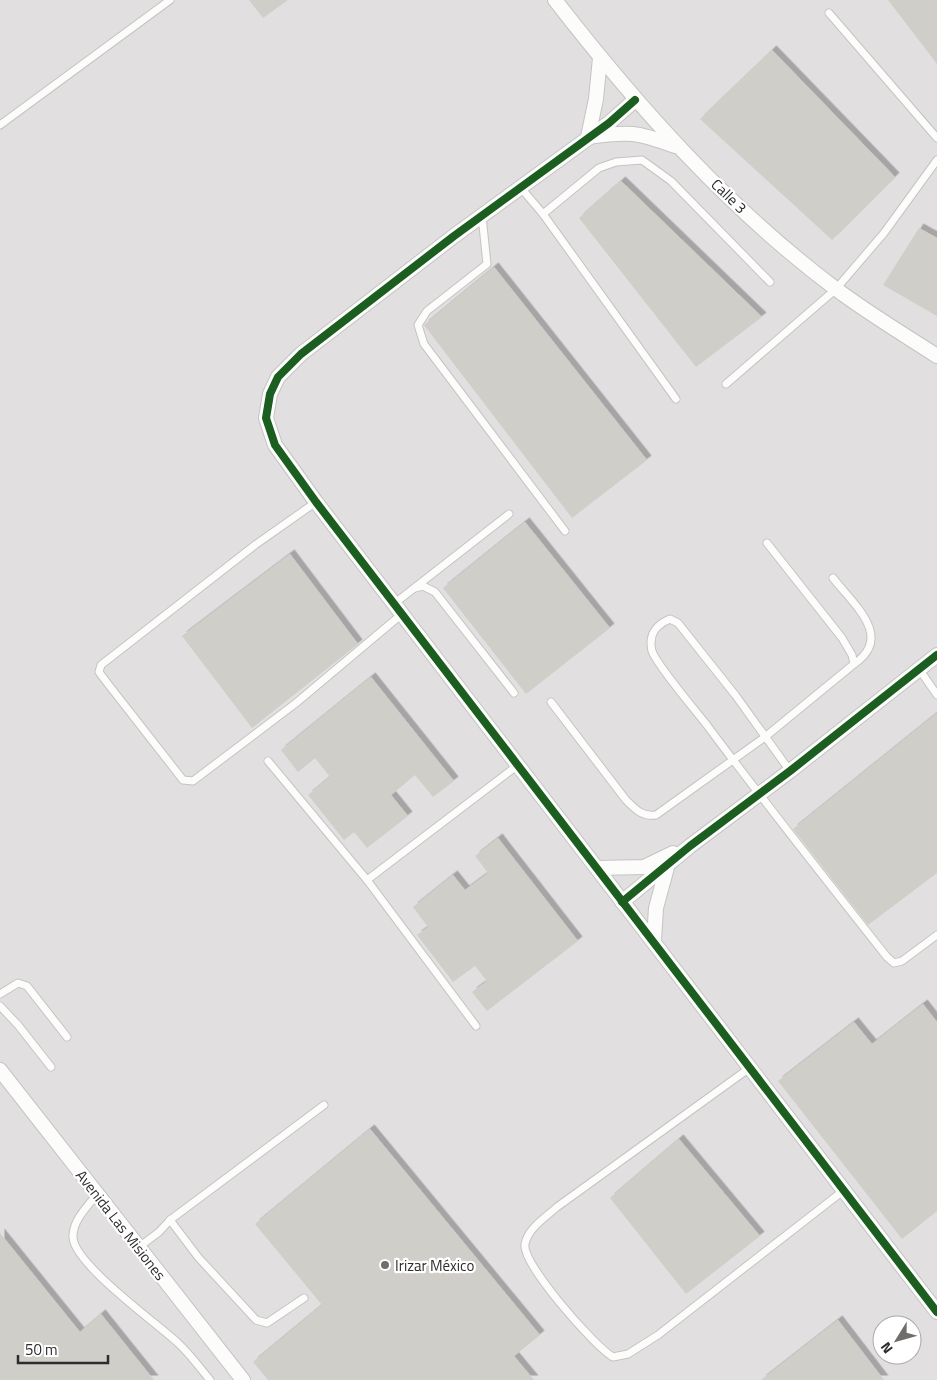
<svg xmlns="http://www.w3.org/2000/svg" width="937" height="1380" font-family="'Titillium Web',sans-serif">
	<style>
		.industrial { fill: #e2dfe1; fill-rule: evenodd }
		.building { fill: #d0cec9; filter: url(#shadow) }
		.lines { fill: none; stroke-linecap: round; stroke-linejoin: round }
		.lane-casing { stroke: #c4c4c3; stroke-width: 9 }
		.street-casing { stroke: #c4c4c3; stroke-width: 16 }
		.lane { stroke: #fcfcfb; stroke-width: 7 }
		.street { stroke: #fcfcfb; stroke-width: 14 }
		.cycleway-casing { stroke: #fff; stroke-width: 11 }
		.cycleway { stroke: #1b5e20; stroke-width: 8 }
		.poi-dot { fill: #706e6c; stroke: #fff; stroke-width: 2 }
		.labels { text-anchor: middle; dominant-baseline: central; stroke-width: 4.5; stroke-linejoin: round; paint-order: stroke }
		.street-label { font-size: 15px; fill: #2d2d2d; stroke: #fff }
		.poi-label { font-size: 15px; fill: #2d2d2d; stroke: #fff; text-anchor: start }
	</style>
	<defs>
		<filter id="shadow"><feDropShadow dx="4.5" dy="-4.5" stdDeviation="0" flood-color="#0004"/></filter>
	</defs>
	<rect width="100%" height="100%" fill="#ebe8e2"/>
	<!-- industrial -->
	<path class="industrial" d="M 0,0 L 937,0 L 937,1380 L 0,1380 ZM 882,1325 L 912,1325 L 912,1355 L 882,1355 Z"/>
	<!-- building -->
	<g class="building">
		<polygon points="249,0 288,0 263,18"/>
		<polygon points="888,0 937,0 937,64"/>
		<polygon points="772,50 895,177 832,240 700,119"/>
		<polygon points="621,181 762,317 696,367 579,218"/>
		<polygon points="919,228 937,238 937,316 883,285"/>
		<polygon points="494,267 647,460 572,518 424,325"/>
		<polygon points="525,522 610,628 526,694 443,588"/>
		<polygon points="290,554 358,644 252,728 182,636"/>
		<polygon points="371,677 454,781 433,797 415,775 391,795 408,816 367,848 354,832 344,840 308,795 330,777 315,758 298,772 281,750"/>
		<polygon points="937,713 937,873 868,925 793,829"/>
		<polygon points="498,838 578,941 487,1011 472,992 487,981 475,966 453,982 417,935 428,927 413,907 453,875 465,890 488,873 475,856"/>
		<polygon points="923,1004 937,1022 937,1211 902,1239 778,1081 854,1022 872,1044"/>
		<polygon points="370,1129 540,1335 514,1356 534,1380 268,1380 253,1362 322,1305 255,1224"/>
		<polygon points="679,1139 760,1236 686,1294 610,1198"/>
		<polygon points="0,1233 80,1332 101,1314 154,1380 0,1380"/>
		<polygon points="838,1320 884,1380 761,1380"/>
	</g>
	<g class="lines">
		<!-- lane casing -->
		<g class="lane-casing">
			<g id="lane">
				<polyline points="829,13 937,138"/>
				<polyline points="0,125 170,0"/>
				<polyline points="521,188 543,214 676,399"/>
				<polyline points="543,214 599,168 616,162 642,160 671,181 770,282"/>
				<polyline points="482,216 487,264 427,311 418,325 424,344 565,531"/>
				<polyline points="726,384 836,289 884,233 937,160"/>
				<polyline points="316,502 255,545 101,665 99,672 108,684 183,780 193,781 296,703 402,614"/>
				<path d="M 833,578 C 854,605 894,637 854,664"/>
				<polyline points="415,588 423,586 435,592 514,693"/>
				<polyline points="395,603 509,514"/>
				<polyline points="919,669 937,695"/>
				<path d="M 551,702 L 626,800 C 635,809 642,817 656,815 L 765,737 L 854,664 L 852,655 L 842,638 L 767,543"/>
				<polyline points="268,761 367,880"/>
				<path d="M 790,771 L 736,696 L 678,623 L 670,619 C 656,625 648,634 652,651 C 656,664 695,710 706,724 C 765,803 826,880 887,957 L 894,963 L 902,961 L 937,935"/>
				<polyline points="0,994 18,983 27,986 67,1037"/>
				<polyline points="0,1006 18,1025 51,1067"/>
				<polyline points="476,1026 367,880 518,765"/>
				<path d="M 751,1067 L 557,1207 C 546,1217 528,1228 525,1244 C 521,1263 595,1347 613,1357 L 628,1354 L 658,1335 L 843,1191"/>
				<path d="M 97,1194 C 88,1206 73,1220 73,1236 C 71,1262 158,1324 178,1343 C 190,1354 200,1368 210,1380"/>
				<polyline points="139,1247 159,1232 170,1220"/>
				<polyline points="304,1298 267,1323 256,1320 198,1257 170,1220 324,1105"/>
			</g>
		</g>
		<!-- street casing -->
		<g class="street-casing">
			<g id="street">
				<path d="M 555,0 C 638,107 728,208 836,289 C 868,313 903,334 937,356"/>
				<path d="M 600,58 L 596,99 L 588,137 C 629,131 637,132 675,146"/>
				<polyline points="635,100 609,123 454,236 301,354 278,377 270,394 266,418 275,445 316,502 937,1312"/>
				<polyline points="597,868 644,867 673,853"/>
				<polyline points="622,902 690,846 790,771 937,655"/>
				<polyline points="654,940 656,908 668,864"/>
				<polyline points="0,1070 243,1380"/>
			</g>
		</g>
		<!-- lane -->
		<use href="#lane" class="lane"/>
		<!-- street -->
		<use href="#street" class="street"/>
		<!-- cycleway casing -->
		<g class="cycleway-casing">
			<g id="cycleway">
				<polyline points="635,100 609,123 454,236 301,354 278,377 270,394 266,418 275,445 316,502 937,1312"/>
				<polyline points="622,902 690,846 790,771 937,655"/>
			</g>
		</g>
		<!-- cycleway -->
		<use href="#cycleway" class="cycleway"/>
	</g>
	<!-- markers -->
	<circle class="poi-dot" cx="385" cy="1265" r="5"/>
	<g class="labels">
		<!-- street labels -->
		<g class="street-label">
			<text transform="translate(729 196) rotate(44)">Calle 3</text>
			<text transform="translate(121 1225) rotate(52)">Avenida Las Misiones</text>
		</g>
		<!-- poi labels -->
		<g class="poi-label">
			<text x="395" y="1265">Irizar México</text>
		</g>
	</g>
	<!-- north arrow -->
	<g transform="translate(897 1340) rotate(233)"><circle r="24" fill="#ffffff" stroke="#ababab"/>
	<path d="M0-4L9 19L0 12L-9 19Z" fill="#706e6c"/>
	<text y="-8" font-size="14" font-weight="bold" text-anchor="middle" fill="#2d2d2d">N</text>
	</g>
	<!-- scale -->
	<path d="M18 1355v8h90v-8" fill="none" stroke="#2d2d2d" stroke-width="2.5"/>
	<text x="25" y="1355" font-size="15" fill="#2d2d2d" stroke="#ffffff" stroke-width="4" paint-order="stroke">50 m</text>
</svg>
